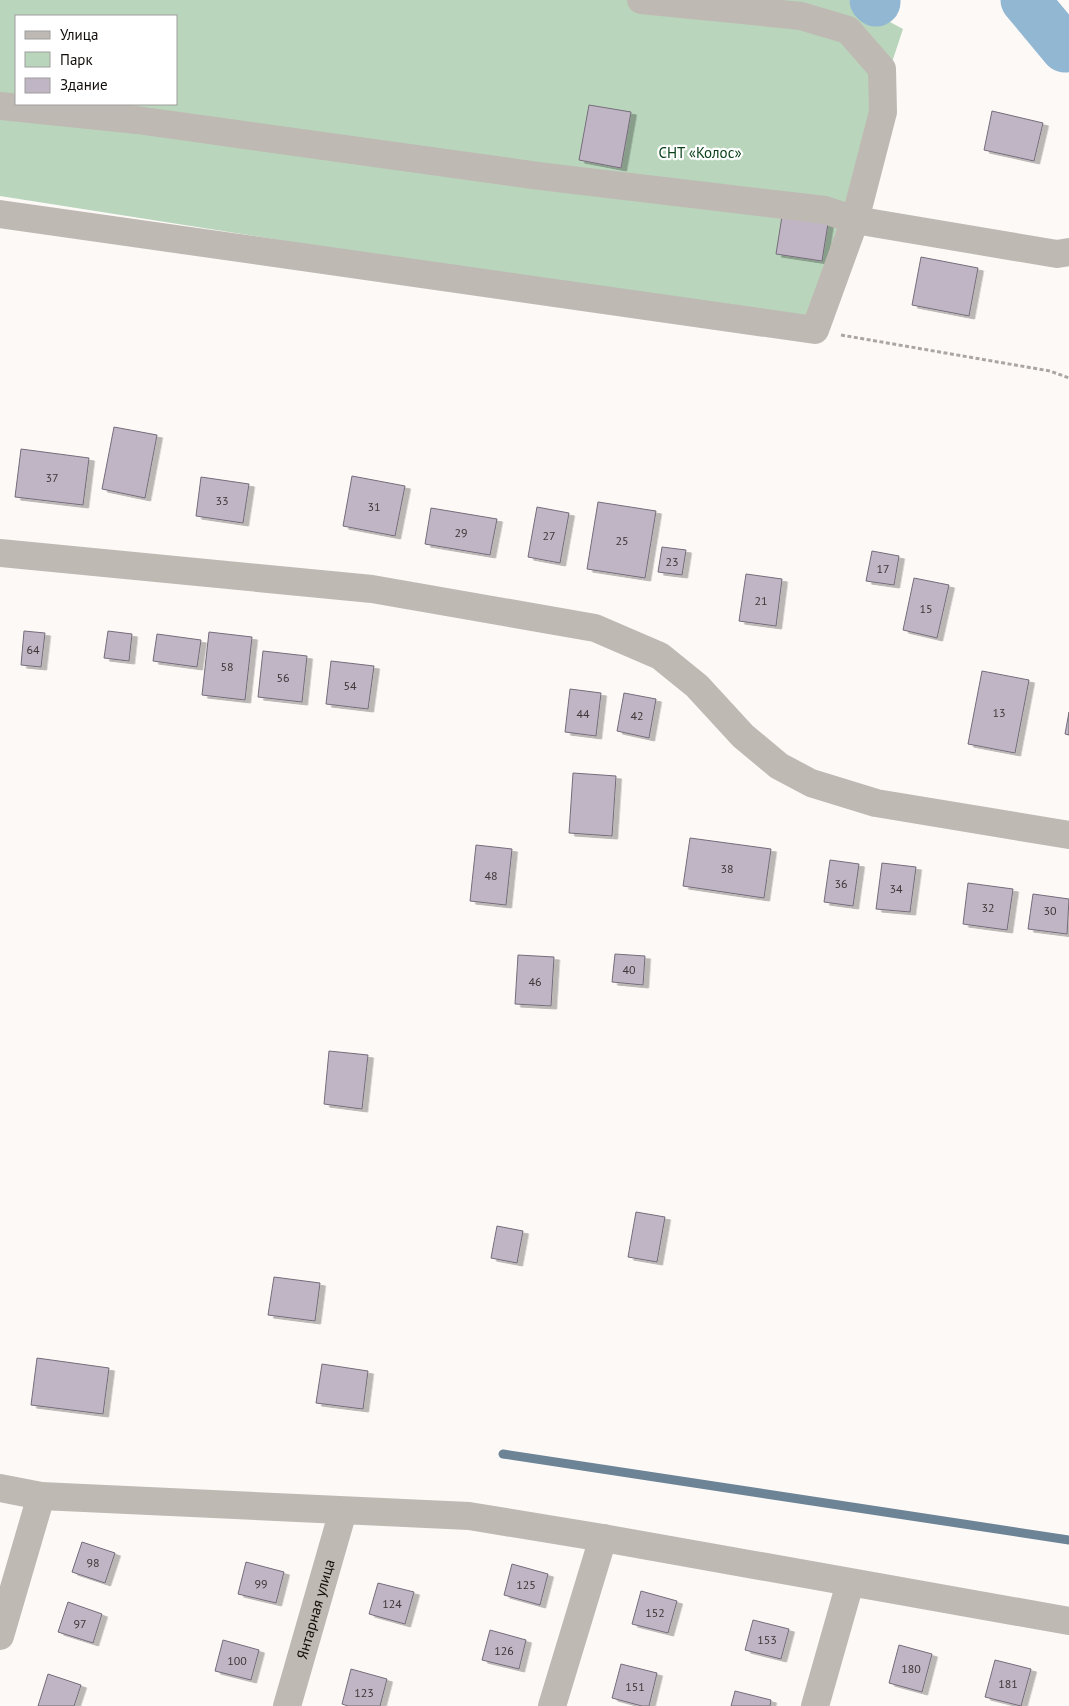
<svg xmlns="http://www.w3.org/2000/svg" width="1069" height="1706" font-family="'PT Sans',sans-serif">
	<style>
		.green { fill: #b9d6bc; fill-rule: evenodd }
		.lines { fill: none; stroke-linecap: round; stroke-linejoin: round }
		.stream { stroke: #6c8496; stroke-width: 9 }
		.river { stroke: #92b7d2; stroke-width: 49 }
		.building { fill: #c0b5c4; stroke: #756c7a; filter: url(#shadow) }
		.path { stroke: #aba6a4; stroke-width: 3; stroke-dasharray: 4 2.5; stroke-linecap: butt }
		.minor { stroke: #bfb9b3; stroke-width: 28 }
		.labels { text-anchor: middle; dominant-baseline: central; stroke-width: 4.5; stroke-linejoin: round; paint-order: stroke }
		.number-label { font-size: 12px; fill: #3e3638 }
		.park-label { font-size: 15px; fill: #0b4019; stroke: #fff }
		.street-label { font-size: 15px; fill: #120c09; stroke: #fff }
	</style>
	<defs>
		<filter id="shadow"><feDropShadow dx="5.5" dy="3" stdDeviation="0" flood-color="#0004"/></filter>
	</defs>
	<rect width="100%" height="100%" fill="#fdf9f7"/>
	<!-- green -->
	<path class="green" d="M 0,0 L 849,0 L 903,29 L 806,323 L 0,196 ZM 16,16 L 176,16 L 176,104 L 16,104 Z"/>
	<g class="lines">
		<!-- stream -->
		<polyline class="stream" points="503,1454 1069,1540"/>
		<!-- river -->
		<g class="river">
			<polyline points="874,0 876,2 876,0"/>
			<polyline points="1025,0 1065,48 1069,47"/>
		</g>
	</g>
	<!-- building -->
	<g class="building">
		<polygon points="589,105 631,112 621,168 579,160"/>
		<polygon points="992,111 1043,123 1034,161 984,150"/>
		<polygon points="783,210 829,217 822,261 776,254"/>
		<polygon points="921,257 978,268 969,316 912,305"/>
		<polygon points="114,427 157,435 145,498 102,489"/>
		<polygon points="21,449 89,458 83,505 15,497"/>
		<polygon points="352,476 405,486 395,536 343,526"/>
		<polygon points="201,477 249,484 243,523 196,516"/>
		<polygon points="598,502 656,511 645,578 587,569"/>
		<polygon points="537,507 569,513 560,563 528,557"/>
		<polygon points="431,508 497,519 490,555 425,544"/>
		<polygon points="662,547 686,550 682,575 658,572"/>
		<polygon points="872,551 899,556 894,585 866,581"/>
		<polygon points="746,574 782,579 776,626 739,621"/>
		<polygon points="914,578 949,585 937,638 903,630"/>
		<polygon points="24,631 45,633 41,667 21,665"/>
		<polygon points="108,631 132,634 129,661 104,658"/>
		<polygon points="209,632 252,637 245,700 202,695"/>
		<polygon points="157,634 201,640 197,667 153,661"/>
		<polygon points="263,651 307,656 302,702 258,697"/>
		<polygon points="331,661 374,666 368,709 326,704"/>
		<polygon points="982,671 1029,680 1015,753 968,744"/>
		<polygon points="570,689 601,693 596,736 565,732"/>
		<polygon points="624,693 656,699 649,738 617,731"/>
		<polygon points="1069,712 1069,735 1065,734"/>
		<polygon points="573,773 616,776 612,836 569,833"/>
		<polygon points="690,838 771,849 764,898 683,886"/>
		<polygon points="476,845 512,849 506,905 470,901"/>
		<polygon points="830,860 859,864 853,906 824,902"/>
		<polygon points="882,863 916,867 910,912 876,909"/>
		<polygon points="968,883 1013,889 1007,930 963,924"/>
		<polygon points="1033,894 1069,899 1067,934 1028,929"/>
		<polygon points="615,954 645,956 643,985 612,982"/>
		<polygon points="518,955 554,957 551,1006 515,1004"/>
		<polygon points="329,1051 368,1055 362,1109 324,1104"/>
		<polygon points="636,1212 665,1217 657,1262 628,1257"/>
		<polygon points="497,1226 523,1231 517,1263 491,1258"/>
		<polygon points="274,1277 320,1283 315,1321 268,1315"/>
		<polygon points="37,1358 109,1368 103,1414 31,1405"/>
		<polygon points="322,1364 368,1371 363,1409 316,1403"/>
		<polygon points="82,1542 115,1553 105,1583 72,1572"/>
		<polygon points="246,1562 284,1572 276,1603 238,1594"/>
		<polygon points="512,1564 548,1574 540,1605 504,1595"/>
		<polygon points="378,1583 414,1592 405,1624 369,1614"/>
		<polygon points="641,1591 677,1601 668,1633 632,1624"/>
		<polygon points="68,1602 102,1614 93,1643 58,1632"/>
		<polygon points="753,1620 789,1629 781,1659 745,1650"/>
		<polygon points="490,1630 526,1640 519,1669 482,1660"/>
		<polygon points="223,1640 259,1650 251,1680 215,1671"/>
		<polygon points="899,1645 932,1654 922,1692 889,1683"/>
		<polygon points="995,1660 1031,1669 1021,1706 985,1697"/>
		<polygon points="621,1664 657,1673 649,1706 642,1706 612,1698"/>
		<polygon points="351,1669 387,1679 380,1706 348,1706 342,1704"/>
		<polygon points="48,1674 81,1685 74,1706 38,1706"/>
		<polygon points="735,1691 771,1700 770,1706 731,1706"/>
	</g>
	<g class="lines">
		<!-- path -->
		<polyline class="path" points="841,335 1050,371 1069,378"/>
		<!-- minor -->
		<g class="minor">
			<polyline points="0,106 137,120 539,176 825,210 855,220 1057,254 1069,252"/>
			<polyline points="0,214 815,330 855,220 883,112 882,69 848,30 801,16 641,0"/>
			<polyline points="0,553 372,589 595,628 660,656 697,686 743,736 779,766 811,783 876,803 1069,835"/>
			<polyline points="0,1488 41,1496 469,1516 603,1538 1069,1621"/>
			<polyline points="0,1636 41,1496"/>
			<path id="s1" d="M 287,1706 L 343,1511"/>
			<polyline points="552,1706 603,1538"/>
			<polyline points="815,1706 850,1583"/>
		</g>
	</g>
	<g class="labels">
		<!-- number labels -->
		<g class="number-label">
			<text x="52" y="477">37</text>
			<text x="222" y="500">33</text>
			<text x="374" y="506">31</text>
			<text x="461" y="532">29</text>
			<text x="549" y="535">27</text>
			<text x="622" y="540">25</text>
			<text x="672" y="561">23</text>
			<text x="883" y="568">17</text>
			<text x="761" y="600">21</text>
			<text x="926" y="608">15</text>
			<text x="33" y="649">64</text>
			<text x="227" y="666">58</text>
			<text x="283" y="677">56</text>
			<text x="350" y="685">54</text>
			<text x="999" y="712">13</text>
			<text x="583" y="713">44</text>
			<text x="637" y="715">42</text>
			<text x="727" y="868">38</text>
			<text x="491" y="875">48</text>
			<text x="841" y="883">36</text>
			<text x="896" y="888">34</text>
			<text x="988" y="907">32</text>
			<text x="1050" y="910">30</text>
			<text x="629" y="969">40</text>
			<text x="535" y="981">46</text>
			<text x="93" y="1562">98</text>
			<text x="261" y="1583">99</text>
			<text x="526" y="1584">125</text>
			<text x="392" y="1603">124</text>
			<text x="655" y="1612">152</text>
			<text x="80" y="1623">97</text>
			<text x="767" y="1639">153</text>
			<text x="504" y="1650">126</text>
			<text x="237" y="1660">100</text>
			<text x="911" y="1668">180</text>
			<text x="1008" y="1683">181</text>
			<text x="635" y="1686">151</text>
			<text x="364" y="1692">123</text>
		</g>
		<!-- park labels -->
		<g class="park-label">
			<text x="700" y="152">СНТ «Колос»</text>
		</g>
		<!-- street labels -->
		<g class="street-label">
			<text stroke="none"><textPath href="#s1" startOffset="101">Янтарная улица</textPath></text>
		</g>
	</g>
	<!-- legend -->
	<rect x="15" y="15" width="162" height="90" fill="#ffffff" stroke="#a09e9d"/>
	<rect x="25" y="31" width="25" height="8" fill="#bfb9b3" stroke="#a09e9d"/>
	<text x="60" y="40" font-size="15" fill="#120c09">Улица</text>
	<rect x="25" y="52" width="25" height="15" fill="#b9d6bc" stroke="#a09e9d"/>
	<text x="60" y="65" font-size="15" fill="#120c09">Парк</text>
	<rect x="25" y="78" width="25" height="15" fill="#c0b5c4" stroke="#a09e9d"/>
	<text x="60" y="90" font-size="15" fill="#120c09">Здание</text>
</svg>
